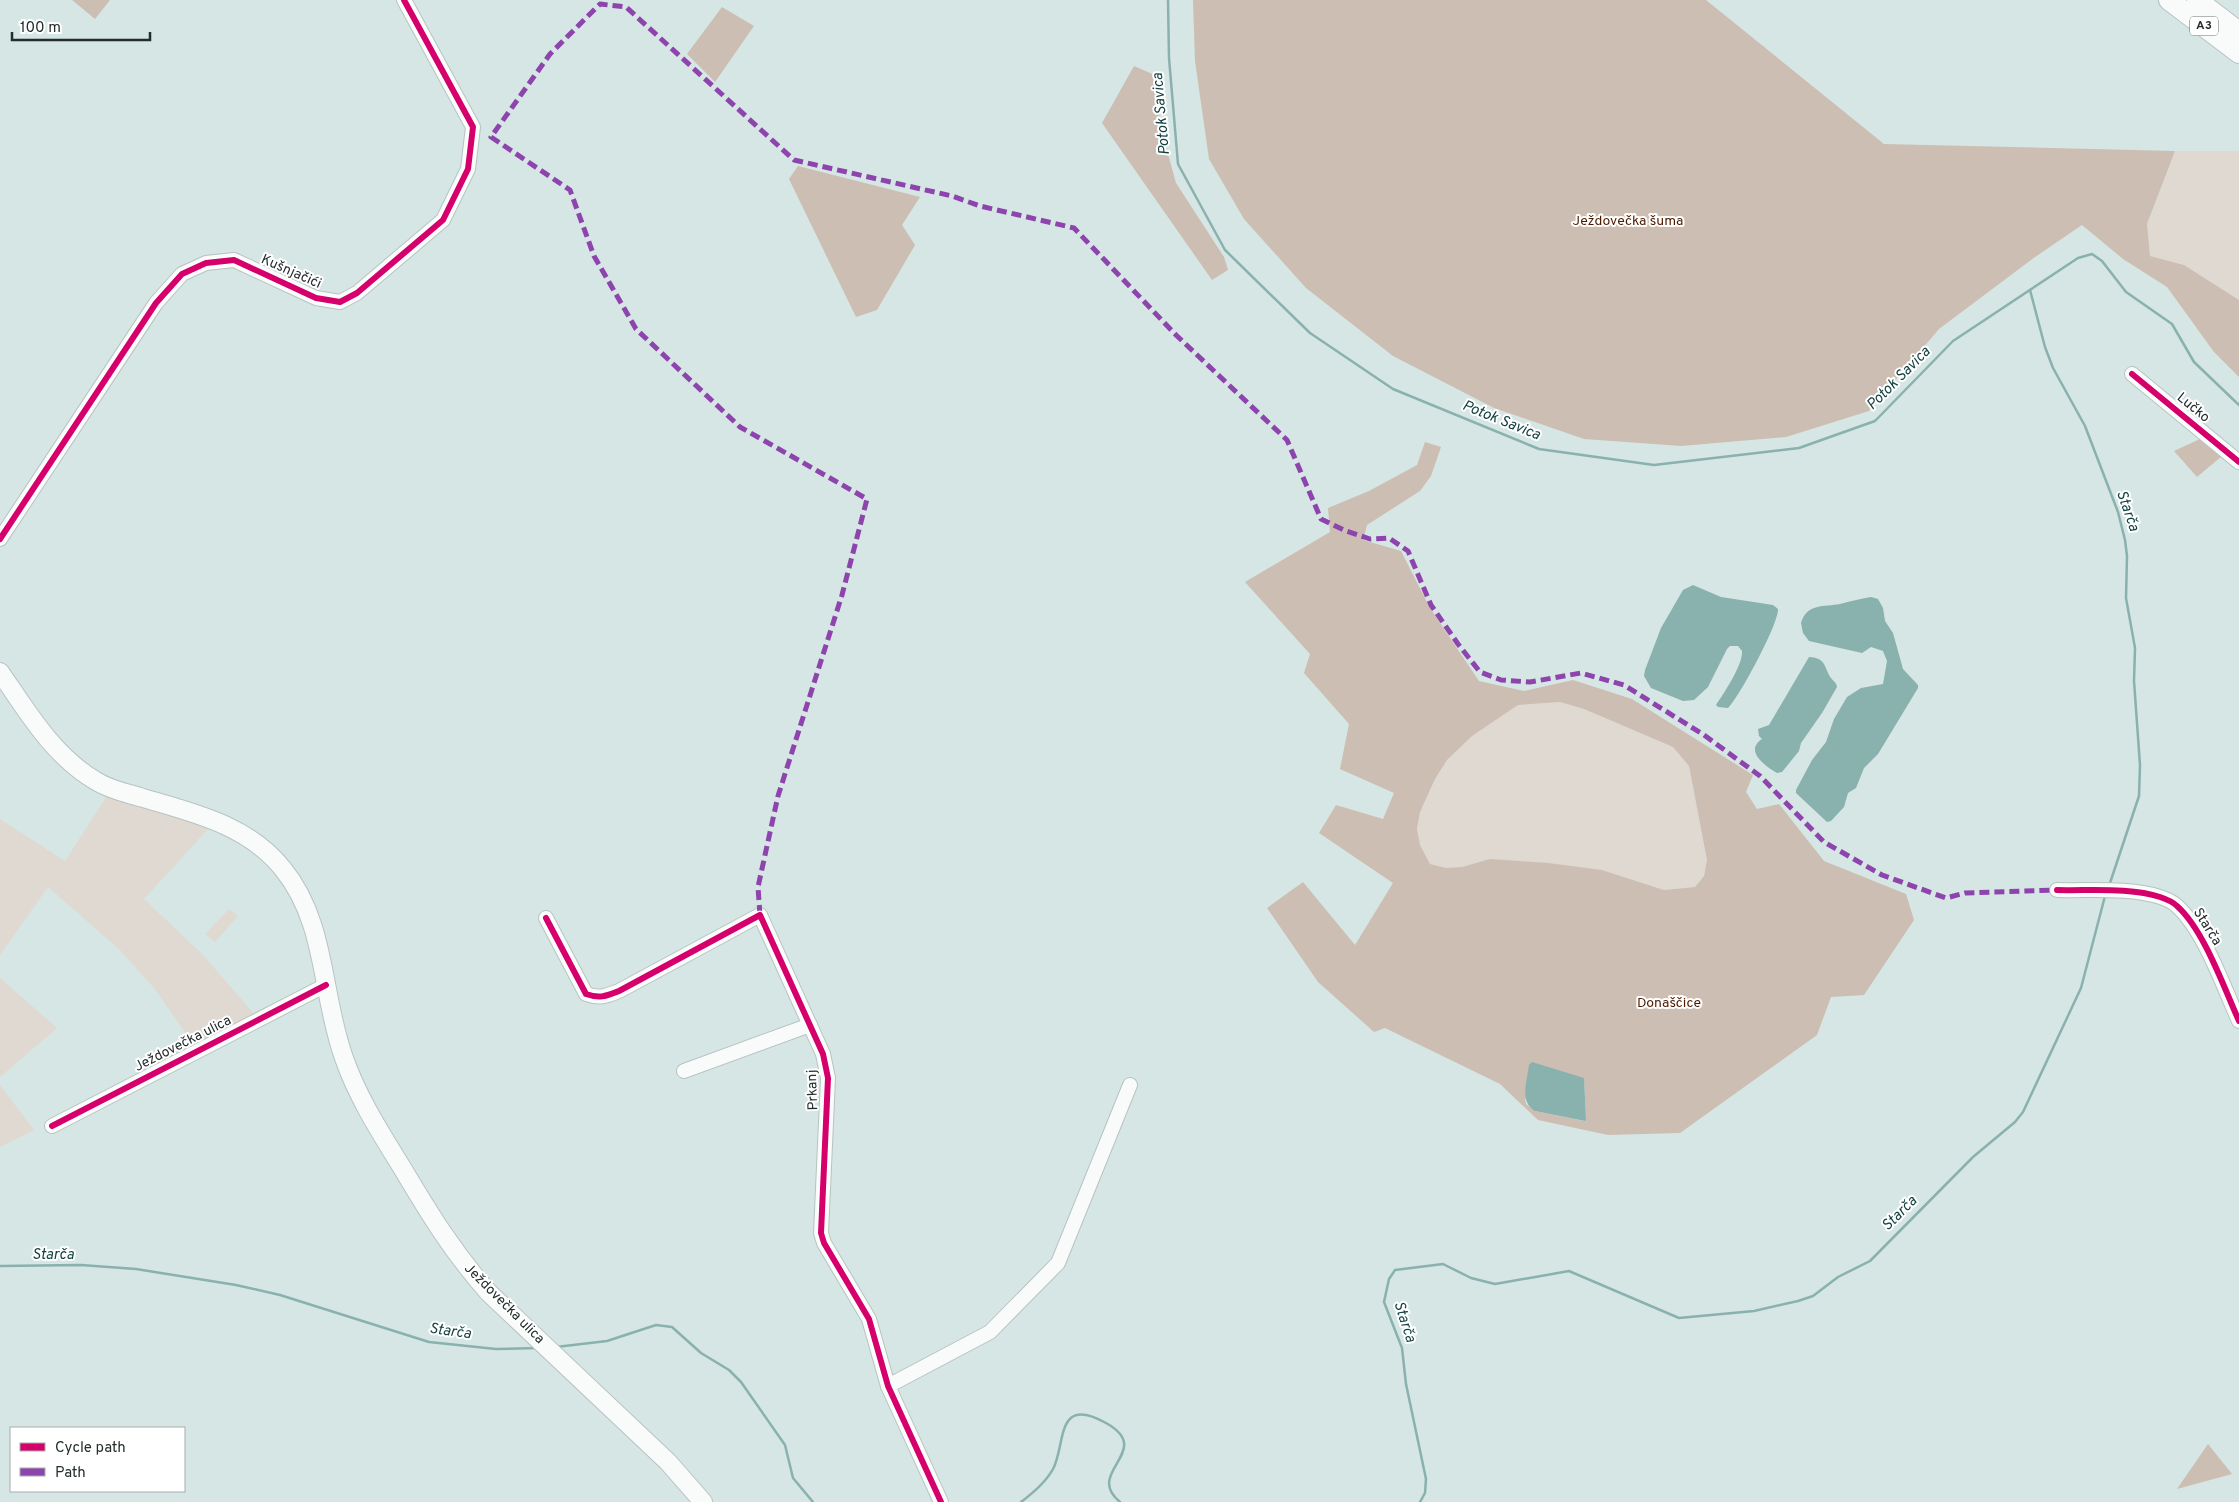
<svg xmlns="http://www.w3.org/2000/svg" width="2239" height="1502" font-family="Overpass,sans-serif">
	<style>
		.green { fill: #e0d9d2 }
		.forest { fill: #ccbeb3; fill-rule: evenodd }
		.water { fill: #89b1ae }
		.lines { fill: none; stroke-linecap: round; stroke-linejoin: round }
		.stream { stroke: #89b1ae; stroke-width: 2.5 }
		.minor-casing { stroke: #b7c3c2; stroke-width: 16 }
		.major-casing { stroke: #b7c3c2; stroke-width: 20 }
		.highway-casing { stroke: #b7c3c2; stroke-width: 22 }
		.minor { stroke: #f9fbfb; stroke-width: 14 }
		.major { stroke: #f9fbfb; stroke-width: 18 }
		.highway { stroke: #f9fbfb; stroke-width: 20 }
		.quiet { stroke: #8e44ad; stroke-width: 5; stroke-dasharray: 10 5; stroke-linecap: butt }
		.cycleway-casing { stroke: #fff; stroke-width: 9 }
		.cycleway { stroke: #d6006c; stroke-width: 6 }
		.labels { text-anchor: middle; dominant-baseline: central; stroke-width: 4; stroke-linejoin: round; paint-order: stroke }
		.shield { fill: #fff; stroke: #656c6b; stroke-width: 1 }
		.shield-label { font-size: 12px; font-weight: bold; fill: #232d2c }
		.park-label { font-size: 14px; fill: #4c1b00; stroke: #fff }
		.street-label { font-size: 14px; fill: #232d2c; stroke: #fff }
		.water-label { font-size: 15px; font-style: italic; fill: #124140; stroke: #fff }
	</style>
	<rect width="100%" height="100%" fill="#d6e6e4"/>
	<!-- green -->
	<g class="green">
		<polygon points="2175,151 2239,151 2239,300 2184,265 2150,256 2147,225"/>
		<polygon points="1560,702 1584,709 1673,747 1689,766 1707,860 1704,876 1695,887 1664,890 1602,870 1490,859 1462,867 1446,868 1430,864 1420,845 1417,829 1420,812 1435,779 1447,760 1472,736 1518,705"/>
		<polygon points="107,796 209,828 144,899 203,955 255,1015 194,1045 154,988 120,950 48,887 0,955 0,819 65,861"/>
		<polygon points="229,909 238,916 215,942 205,934"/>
		<polygon points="0,978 57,1028 0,1077"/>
		<polygon points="0,1085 34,1130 0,1147"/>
	</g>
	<!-- forest -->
	<g class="forest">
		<polygon points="72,0 110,0 95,19"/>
		<polygon points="1193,0 1706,0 1884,144 2175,151 2147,224 2150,256 2184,265 2239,300 2239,377 2214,352 2167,287 2123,259 2082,225 2035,257 1939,329 1869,411 1786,437 1681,446 1584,439 1494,408 1393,356 1306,288 1244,219 1209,159 1195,61"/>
		<polygon points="722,7 754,26 715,82 687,54"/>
		<polygon points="1134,66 1157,76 1160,125 1176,183 1224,257 1228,270 1212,280 1102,123"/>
		<polygon points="798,166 920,197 902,225 915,245 877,310 856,317 789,179"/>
		<polygon points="2200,439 2222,456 2197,477 2174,451"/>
		<path d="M 1425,442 L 1441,447 L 1431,476 L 1420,491 L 1367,525 L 1363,540 L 1401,551 L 1430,608 L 1479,681 L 1524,691 L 1573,680 L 1632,699 L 1753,775 L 1746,792 L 1757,809 L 1779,804 L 1824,861 L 1906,894 L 1914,920 L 1864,995 L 1831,997 L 1817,1035 L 1680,1133 L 1608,1135 L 1538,1120 L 1500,1084 L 1385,1028 L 1374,1032 L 1318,982 L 1267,908 L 1303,882 L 1355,945 L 1393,883 L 1319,833 L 1336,805 L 1383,819 L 1394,793 L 1340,769 L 1349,724 L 1304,673 L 1310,654 L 1245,582 L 1330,532 L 1328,508 L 1369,491 L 1417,465 ZM 1560,702 L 1584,709 L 1673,747 L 1689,766 L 1707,860 L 1704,876 L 1695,887 L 1664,890 L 1602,870 L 1548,863 L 1490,859 L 1462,867 L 1446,868 L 1430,864 L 1420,845 L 1417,829 L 1420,812 L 1435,779 L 1447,760 L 1472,736 L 1518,705 ZM 1584,1078 L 1586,1119 L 1584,1121 L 1535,1111 L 1526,1104 L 1525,1099 Z"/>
		<polygon points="2208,1444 2232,1474 2177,1489"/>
	</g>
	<!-- water -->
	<g class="water">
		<path d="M 1693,585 L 1721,597 L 1773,605 L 1778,609 C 1779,623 1739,698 1728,708 L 1718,707 L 1716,705 C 1724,693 1743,665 1742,651 L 1738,646 L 1730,646 L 1727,649 L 1708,687 L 1694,700 L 1683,701 L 1651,688 L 1644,676 L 1645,670 L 1661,628 L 1683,590 Z"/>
		<path d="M 1871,597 L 1878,599 L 1883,608 L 1885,621 L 1893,633 L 1903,669 L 1918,685 L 1918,688 L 1878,754 L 1864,768 L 1856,788 L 1848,793 L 1844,807 L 1831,821 L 1827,822 L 1796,793 L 1796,790 L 1812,760 L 1826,742 L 1834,719 L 1847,697 L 1861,688 L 1883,684 L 1887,661 L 1883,651 L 1871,647 L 1862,653 L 1809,641 L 1803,633 L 1801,623 C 1807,603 1824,607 1840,604 C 1850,601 1860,599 1871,597 Z"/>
		<path d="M 1809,657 C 1827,658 1824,668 1831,678 C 1834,682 1836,682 1837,687 L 1822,713 L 1801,743 L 1799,751 L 1782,772 L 1777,773 C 1765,766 1744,751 1762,739 L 1759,736 L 1758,729 L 1769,725 Z"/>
		<path d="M 1532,1062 L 1584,1078 L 1586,1119 L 1585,1121 L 1535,1111 C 1519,1102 1527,1081 1529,1065 Z"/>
	</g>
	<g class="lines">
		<!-- stream -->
		<g class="stream">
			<polyline points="1168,0 1169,58 1178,164 1225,250 1310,333 1393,389 1539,449 1654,465 1799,448 1875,421 1953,341 2078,258 2092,254 2102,261 2126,292 2172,324 2194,362 2239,405"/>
			<polyline points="2030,290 2045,347 2053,368 2085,426 2118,512 2125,540 2127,556 2126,598 2135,648 2134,681 2140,765 2139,796 2109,886"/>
			<polyline points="0,1266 81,1265 136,1269 236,1285 280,1295 429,1342 496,1349 538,1348"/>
			<polyline points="556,1347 607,1341 656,1325 672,1327 701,1353 729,1370 741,1382 785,1445 793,1478 813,1502"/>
			<path d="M 1021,1502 C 1033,1493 1046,1482 1053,1469 C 1066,1445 1055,1394 1106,1423 C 1156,1451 1083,1472 1120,1502"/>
			<polyline points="1420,1502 1425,1493 1426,1479 1406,1384 1402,1348 1384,1302 1389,1279 1395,1270 1443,1264 1471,1278 1495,1284 1569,1271 1679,1318 1754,1311 1798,1301 1813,1296 1838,1277 1870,1261 1973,1157 2015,1122 2023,1112 2081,988 2105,896"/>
		</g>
		<!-- minor casing -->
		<g class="minor-casing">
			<g id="minor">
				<polyline points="2132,374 2239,462"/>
				<polyline points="0,539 156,303 182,274 206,263 234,260 316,298 340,302 357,293 443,220 468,169 473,127 404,0"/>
				<path d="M 2057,890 C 2088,891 2131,887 2160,897 C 2166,899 2173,902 2177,906 C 2204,930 2224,988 2239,1021"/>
				<path d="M 546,918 L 586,994 C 600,999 606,996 619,991 L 760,915 L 823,1054 L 828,1078 L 821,1233 L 824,1243 L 869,1319 L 888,1386 L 941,1502"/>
				<polyline points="684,1071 810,1025"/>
				<polyline points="52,1126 326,985"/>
				<polyline points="888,1386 990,1332 1058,1263 1130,1085"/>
			</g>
		</g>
		<!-- major casing -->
		<g class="major-casing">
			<path id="major" d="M 0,672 C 27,711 53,756 96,781 C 110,790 127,793 143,798 C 194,813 248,825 283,869 C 327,923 321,995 344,1058 C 357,1096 380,1132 401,1166 C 429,1213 452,1251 489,1293 L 668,1462 L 703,1502"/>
		</g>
		<!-- highway casing -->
		<g class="highway-casing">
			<g id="highway">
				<polyline points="2169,0 2239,53"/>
				<polyline points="2197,0 2239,32"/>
			</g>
		</g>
		<!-- minor -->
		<use href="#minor" class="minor"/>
		<!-- major -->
		<use href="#major" class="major"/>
		<!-- highway -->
		<use href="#highway" class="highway"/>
		<!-- quiet -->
		<polyline class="quiet" points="760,915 758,887 778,796 842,595 867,499 740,427 636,329 594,256 570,190 491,137 550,54 600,4 626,7 794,160 952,196 980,206 1074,228 1176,335 1287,440 1321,519 1346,531 1370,539 1389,538 1408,551 1431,605 1458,644 1480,672 1501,680 1530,682 1581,673 1624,685 1704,735 1760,776 1824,842 1882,875 1946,898 1965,893 2057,890"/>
		<!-- cycleway casing -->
		<g class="cycleway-casing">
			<g id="cycleway">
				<polyline points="2132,374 2239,462"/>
				<polyline points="0,539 156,303 182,274 206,263 234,260 316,298 340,302 357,293 443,220 468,169 473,127 404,0"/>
				<path d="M 2057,890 C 2088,891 2131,887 2160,897 C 2166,899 2173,902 2177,906 C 2204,930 2224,988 2239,1021"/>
				<path d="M 546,918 L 586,994 C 600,999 606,996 619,991 L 760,915 L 823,1054 L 828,1078 L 821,1233 L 824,1243 L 869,1319 L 888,1386 L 941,1502"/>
				<polyline points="52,1126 326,985"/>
			</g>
		</g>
		<!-- cycleway -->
		<use href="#cycleway" class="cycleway"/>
	</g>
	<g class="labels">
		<!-- shield labels -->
		<rect class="shield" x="2190" y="16.5" width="28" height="19" rx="4"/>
		<g class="shield-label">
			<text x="2204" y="26">A3</text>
		</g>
		<!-- park labels -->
		<g class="park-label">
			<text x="1628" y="221">Ježdovečka šuma</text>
			<text x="1669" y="1003">Donaščice</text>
		</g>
		<!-- street labels -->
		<g class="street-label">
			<text transform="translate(291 272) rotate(24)">Kušnjačići</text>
			<text transform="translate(2193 408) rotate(39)">Lučko</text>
			<text transform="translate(2207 927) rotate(58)">Starča</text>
			<text transform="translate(183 1044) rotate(-27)">Ježdovečka ulica</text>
			<text transform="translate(813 1090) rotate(-92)">Prkanj</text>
			<text transform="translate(504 1304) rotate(45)">Ježdovečka ulica</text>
		</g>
		<!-- water labels -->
		<g class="water-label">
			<text transform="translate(1162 114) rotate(-95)">Potok Savica</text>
			<text transform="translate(1899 379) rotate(-45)">Potok Savica</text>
			<text transform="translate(1501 421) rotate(22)">Potok Savica</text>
			<text transform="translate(2127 511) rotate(71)">Starča</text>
			<text transform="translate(1900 1214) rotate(-45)">Starča</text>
			<text x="53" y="1255">Starča</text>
			<text transform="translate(1404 1322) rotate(72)">Starča</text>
			<text transform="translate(450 1332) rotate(8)">Starča</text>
		</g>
	</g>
	<!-- legend -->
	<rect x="10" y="1427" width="175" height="65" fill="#ffffff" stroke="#a7abab"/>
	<rect x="20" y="1443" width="25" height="8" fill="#d6006c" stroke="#a7abab"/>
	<text x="55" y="1452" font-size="15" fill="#232d2c">Cycle path</text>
	<rect x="20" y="1468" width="25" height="8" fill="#8e44ad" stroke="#a7abab"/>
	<text x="55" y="1477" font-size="15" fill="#232d2c">Path</text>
	<!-- scale -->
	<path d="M12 32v8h138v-8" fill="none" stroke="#232d2c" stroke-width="2.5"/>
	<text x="20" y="32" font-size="15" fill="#232d2c" stroke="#ffffff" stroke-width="4" paint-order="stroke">100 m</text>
</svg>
